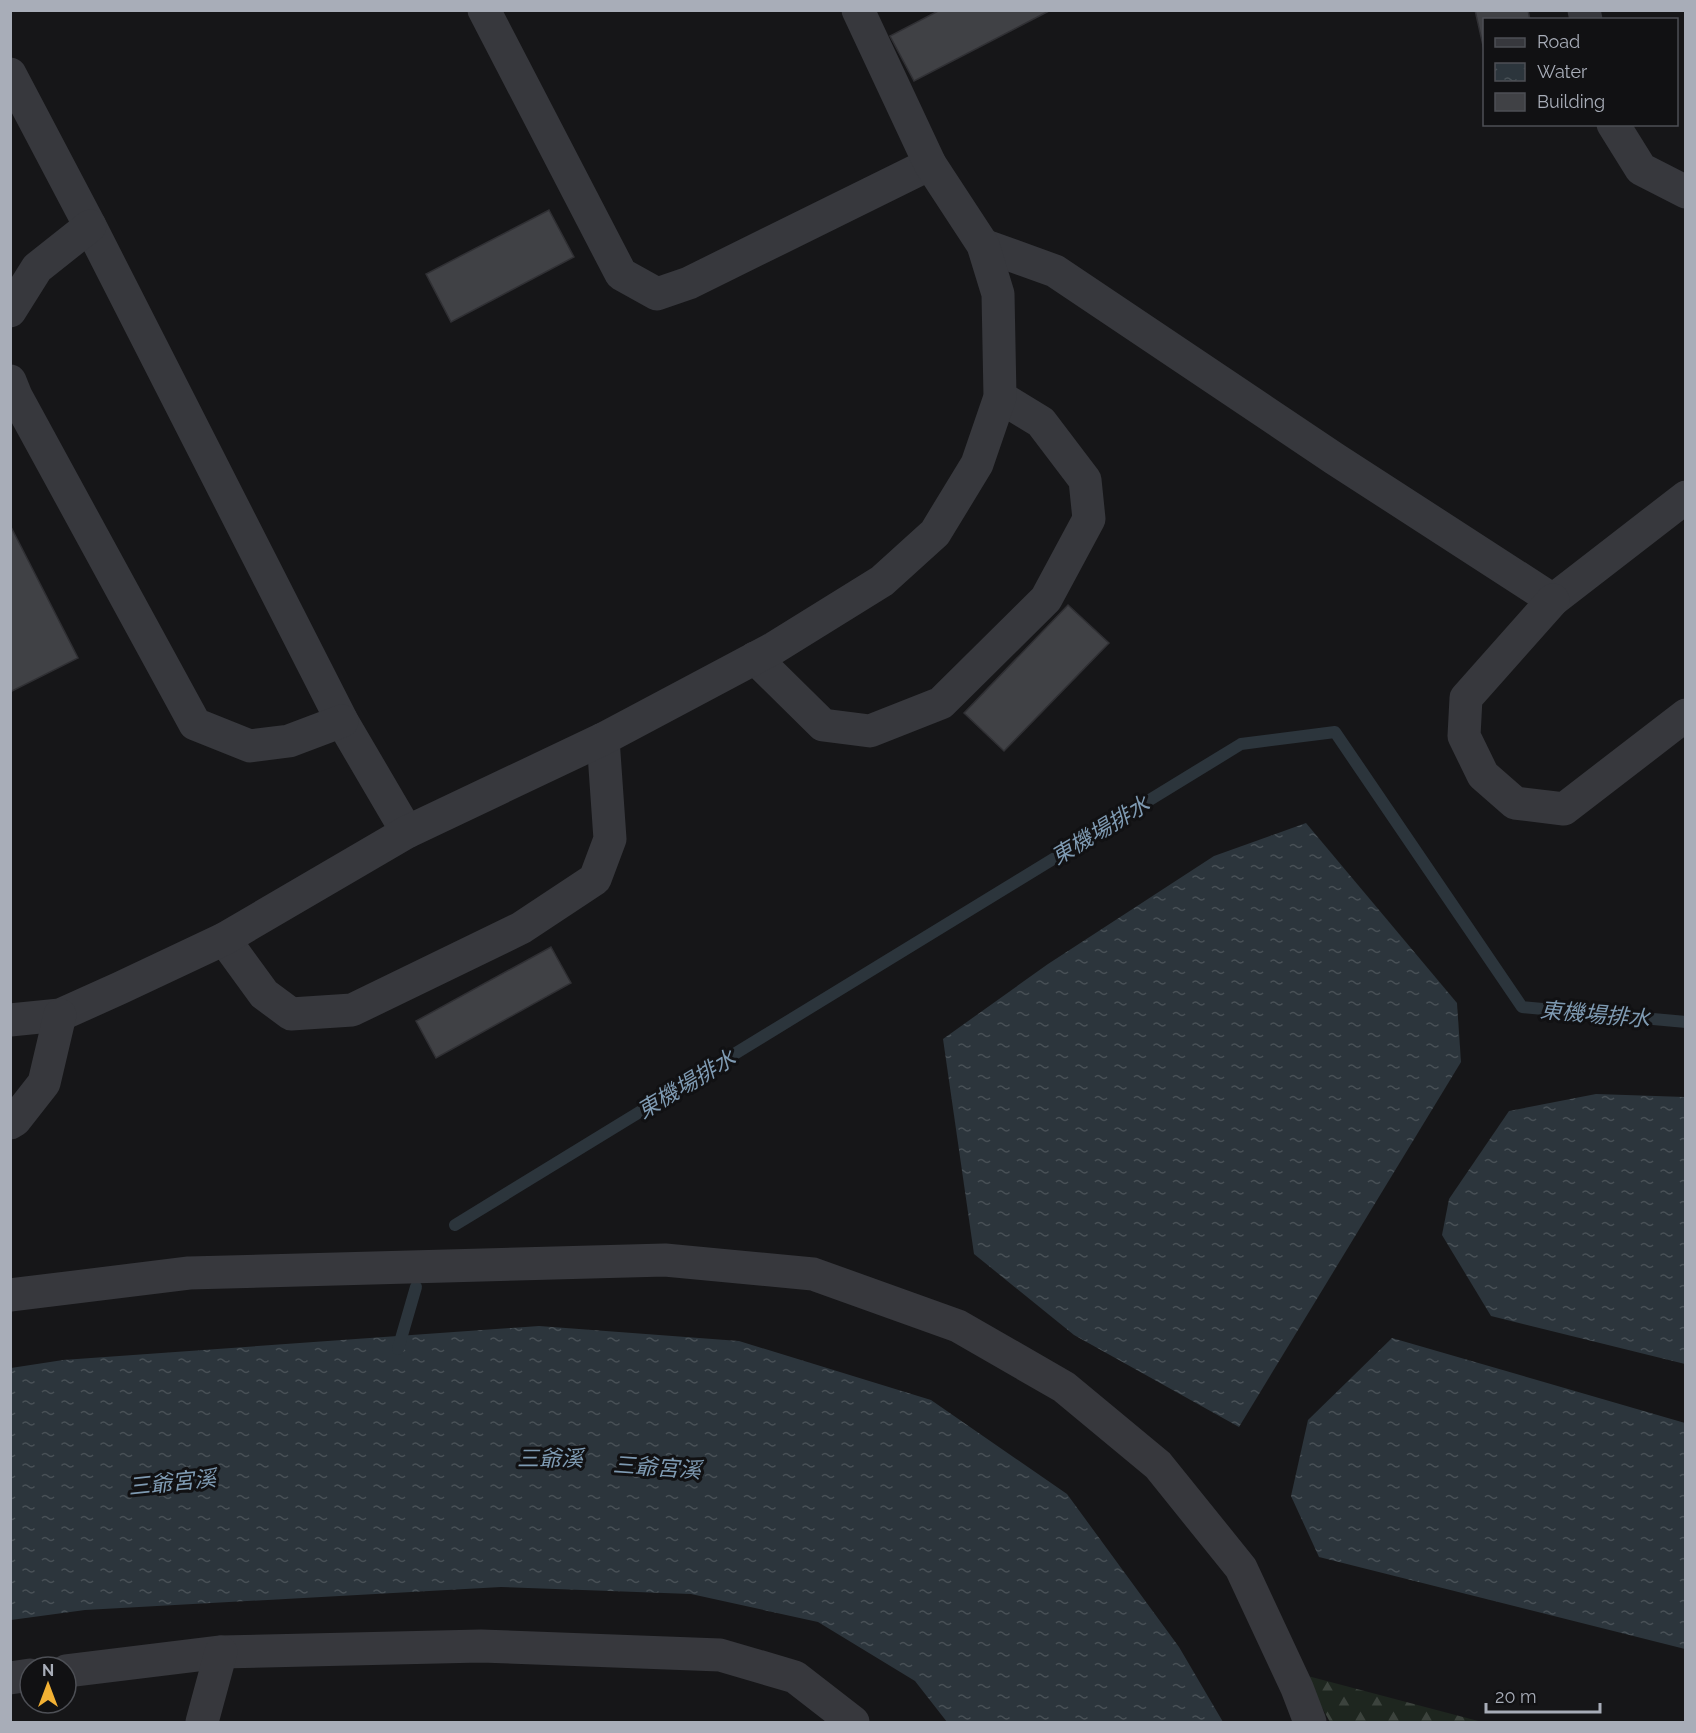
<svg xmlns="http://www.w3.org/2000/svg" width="1696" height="1733" font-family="Raleway,'Noto Sans TC',sans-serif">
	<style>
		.forest { fill: url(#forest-firs) }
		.water { fill: url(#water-ripples) }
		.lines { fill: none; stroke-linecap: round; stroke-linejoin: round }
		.stream { stroke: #2c353c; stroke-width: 12 }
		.building { fill: #404145; stroke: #303034; stroke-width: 1.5 }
		.minor { stroke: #37383d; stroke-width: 33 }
		.labels { text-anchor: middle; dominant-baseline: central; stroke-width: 6; stroke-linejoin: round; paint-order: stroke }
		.water-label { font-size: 22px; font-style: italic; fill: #7f9bb3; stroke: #111113 }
	</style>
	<defs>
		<pattern id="forest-firs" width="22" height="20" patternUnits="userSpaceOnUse" patternTransform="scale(1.5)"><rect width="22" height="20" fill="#1e261f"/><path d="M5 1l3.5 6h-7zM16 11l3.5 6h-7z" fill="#3c433d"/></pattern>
		<pattern id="water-ripples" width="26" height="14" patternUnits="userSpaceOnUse" patternTransform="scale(1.5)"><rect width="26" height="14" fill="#2c353c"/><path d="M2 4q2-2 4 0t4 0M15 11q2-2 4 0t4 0" fill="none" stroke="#485056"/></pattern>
	</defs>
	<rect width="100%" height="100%" fill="#161618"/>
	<!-- forest -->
	<polygon class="forest" points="1304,1675 1482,1722 1330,1722"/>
	<!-- water -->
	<g class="water">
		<polygon points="1306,823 1457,1003 1461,1062 1239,1427 1074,1335 974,1254 943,1039 1048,964 1214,856"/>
		<polygon points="1596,1094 1685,1097 1685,1364 1491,1316 1442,1235 1449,1199 1509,1111"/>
		<polygon points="539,1326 739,1341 931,1400 1067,1494 1179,1647 1223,1722 947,1722 915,1681 818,1622 691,1594 501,1587 85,1610 11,1620 11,1368 63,1360"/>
		<polygon points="1392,1338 1685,1423 1685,1649 1319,1557 1291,1496 1308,1420"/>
	</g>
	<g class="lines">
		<!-- stream -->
		<g class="stream">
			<polyline points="455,1225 1241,744 1335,732 1522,1007 1686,1022"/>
			<polyline points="398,1349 416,1287"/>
		</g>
	</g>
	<!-- building -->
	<g class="building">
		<polygon points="940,10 1049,10 1049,11 914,81 890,36"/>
		<polygon points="1475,10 1528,10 1530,20 1484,20 1484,50"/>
		<polygon points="549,210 574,257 451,322 426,274"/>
		<polygon points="10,525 78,658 10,692"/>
		<polygon points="1068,605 1109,643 1004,751 964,713"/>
		<polygon points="551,947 571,983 436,1058 416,1021"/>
	</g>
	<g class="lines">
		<!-- minor -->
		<g class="minor">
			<polyline points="484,10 621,274 657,294 689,283 930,164"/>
			<polyline points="1584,10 1586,20"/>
			<polyline points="10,74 90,226 342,721 407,832"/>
			<polyline points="1613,124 1641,169 1686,192"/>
			<polyline points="983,245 1055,271 1335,459 1553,600 1686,497"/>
			<polyline points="10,311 37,268 90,226"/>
			<polyline points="10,381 16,396 195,724 250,746 289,741 342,721"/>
			<polyline points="1553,600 1466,698 1464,736 1483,775 1515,803 1564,809 1686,715"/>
			<polyline points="755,658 823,725 870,731 941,703 1046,599 1089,519 1085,480 1041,422 1000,397"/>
			<polyline points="224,939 264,994 291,1014 352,1010 521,928 595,879 610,839 603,739"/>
			<polyline points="10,1020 60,1015 120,988 224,939 407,832 603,739 774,648 882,581 935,533 977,464 1000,397 998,294 983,245 930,164 858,10"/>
			<polyline points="10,1123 15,1120 44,1083 60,1015"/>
			<polyline points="10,1295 189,1273 665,1260 813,1274 958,1326 1064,1387 1158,1465 1241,1568 1297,1688 1310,1722"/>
			<polyline points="66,1671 221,1652 481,1646 720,1655 795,1677 853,1722"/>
			<polyline points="10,1678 30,1675"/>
			<polyline points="202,1722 221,1652"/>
		</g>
	</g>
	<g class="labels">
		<!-- water labels -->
		<g class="water-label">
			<text transform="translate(1100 830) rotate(-31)">東機場排水</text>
			<text transform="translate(1595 1014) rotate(5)">東機場排水</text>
			<text transform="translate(686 1084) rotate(-31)">東機場排水</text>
			<text x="550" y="1458">三爺溪</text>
			<text transform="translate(657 1467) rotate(4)">三爺宮溪</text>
			<text transform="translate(172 1482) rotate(-6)">三爺宮溪</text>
		</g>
	</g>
	<!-- border -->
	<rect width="1696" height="1733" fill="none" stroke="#a8adb8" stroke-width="24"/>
	<!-- legend -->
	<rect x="1483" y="18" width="195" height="108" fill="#111113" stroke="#4d4f55" stroke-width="1.5"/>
	<rect x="1495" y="38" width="30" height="9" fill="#37383d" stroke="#4d4f55" stroke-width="1.5"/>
	<text x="1537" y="48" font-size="18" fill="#a8adb8">Road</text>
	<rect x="1495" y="63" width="30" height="18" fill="url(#water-ripples)" stroke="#4d4f55" stroke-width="1.5"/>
	<text x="1537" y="78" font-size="18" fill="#a8adb8">Water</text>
	<rect x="1495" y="93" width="30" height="18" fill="#404145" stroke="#4d4f55" stroke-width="1.5"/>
	<text x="1537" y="108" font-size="18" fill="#a8adb8">Building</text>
	<!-- north arrow -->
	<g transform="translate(48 1685)"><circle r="28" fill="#111113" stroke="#4d4f55" stroke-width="1.5"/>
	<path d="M0-4.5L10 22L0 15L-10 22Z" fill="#f2b134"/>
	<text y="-9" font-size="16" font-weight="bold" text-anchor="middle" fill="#a8adb8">N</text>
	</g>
	<!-- scale -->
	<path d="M1486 1703v9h114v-9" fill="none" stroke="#a8adb8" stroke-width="3"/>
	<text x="1495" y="1703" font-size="18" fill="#a8adb8" stroke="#111113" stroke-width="4.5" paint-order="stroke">20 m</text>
</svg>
